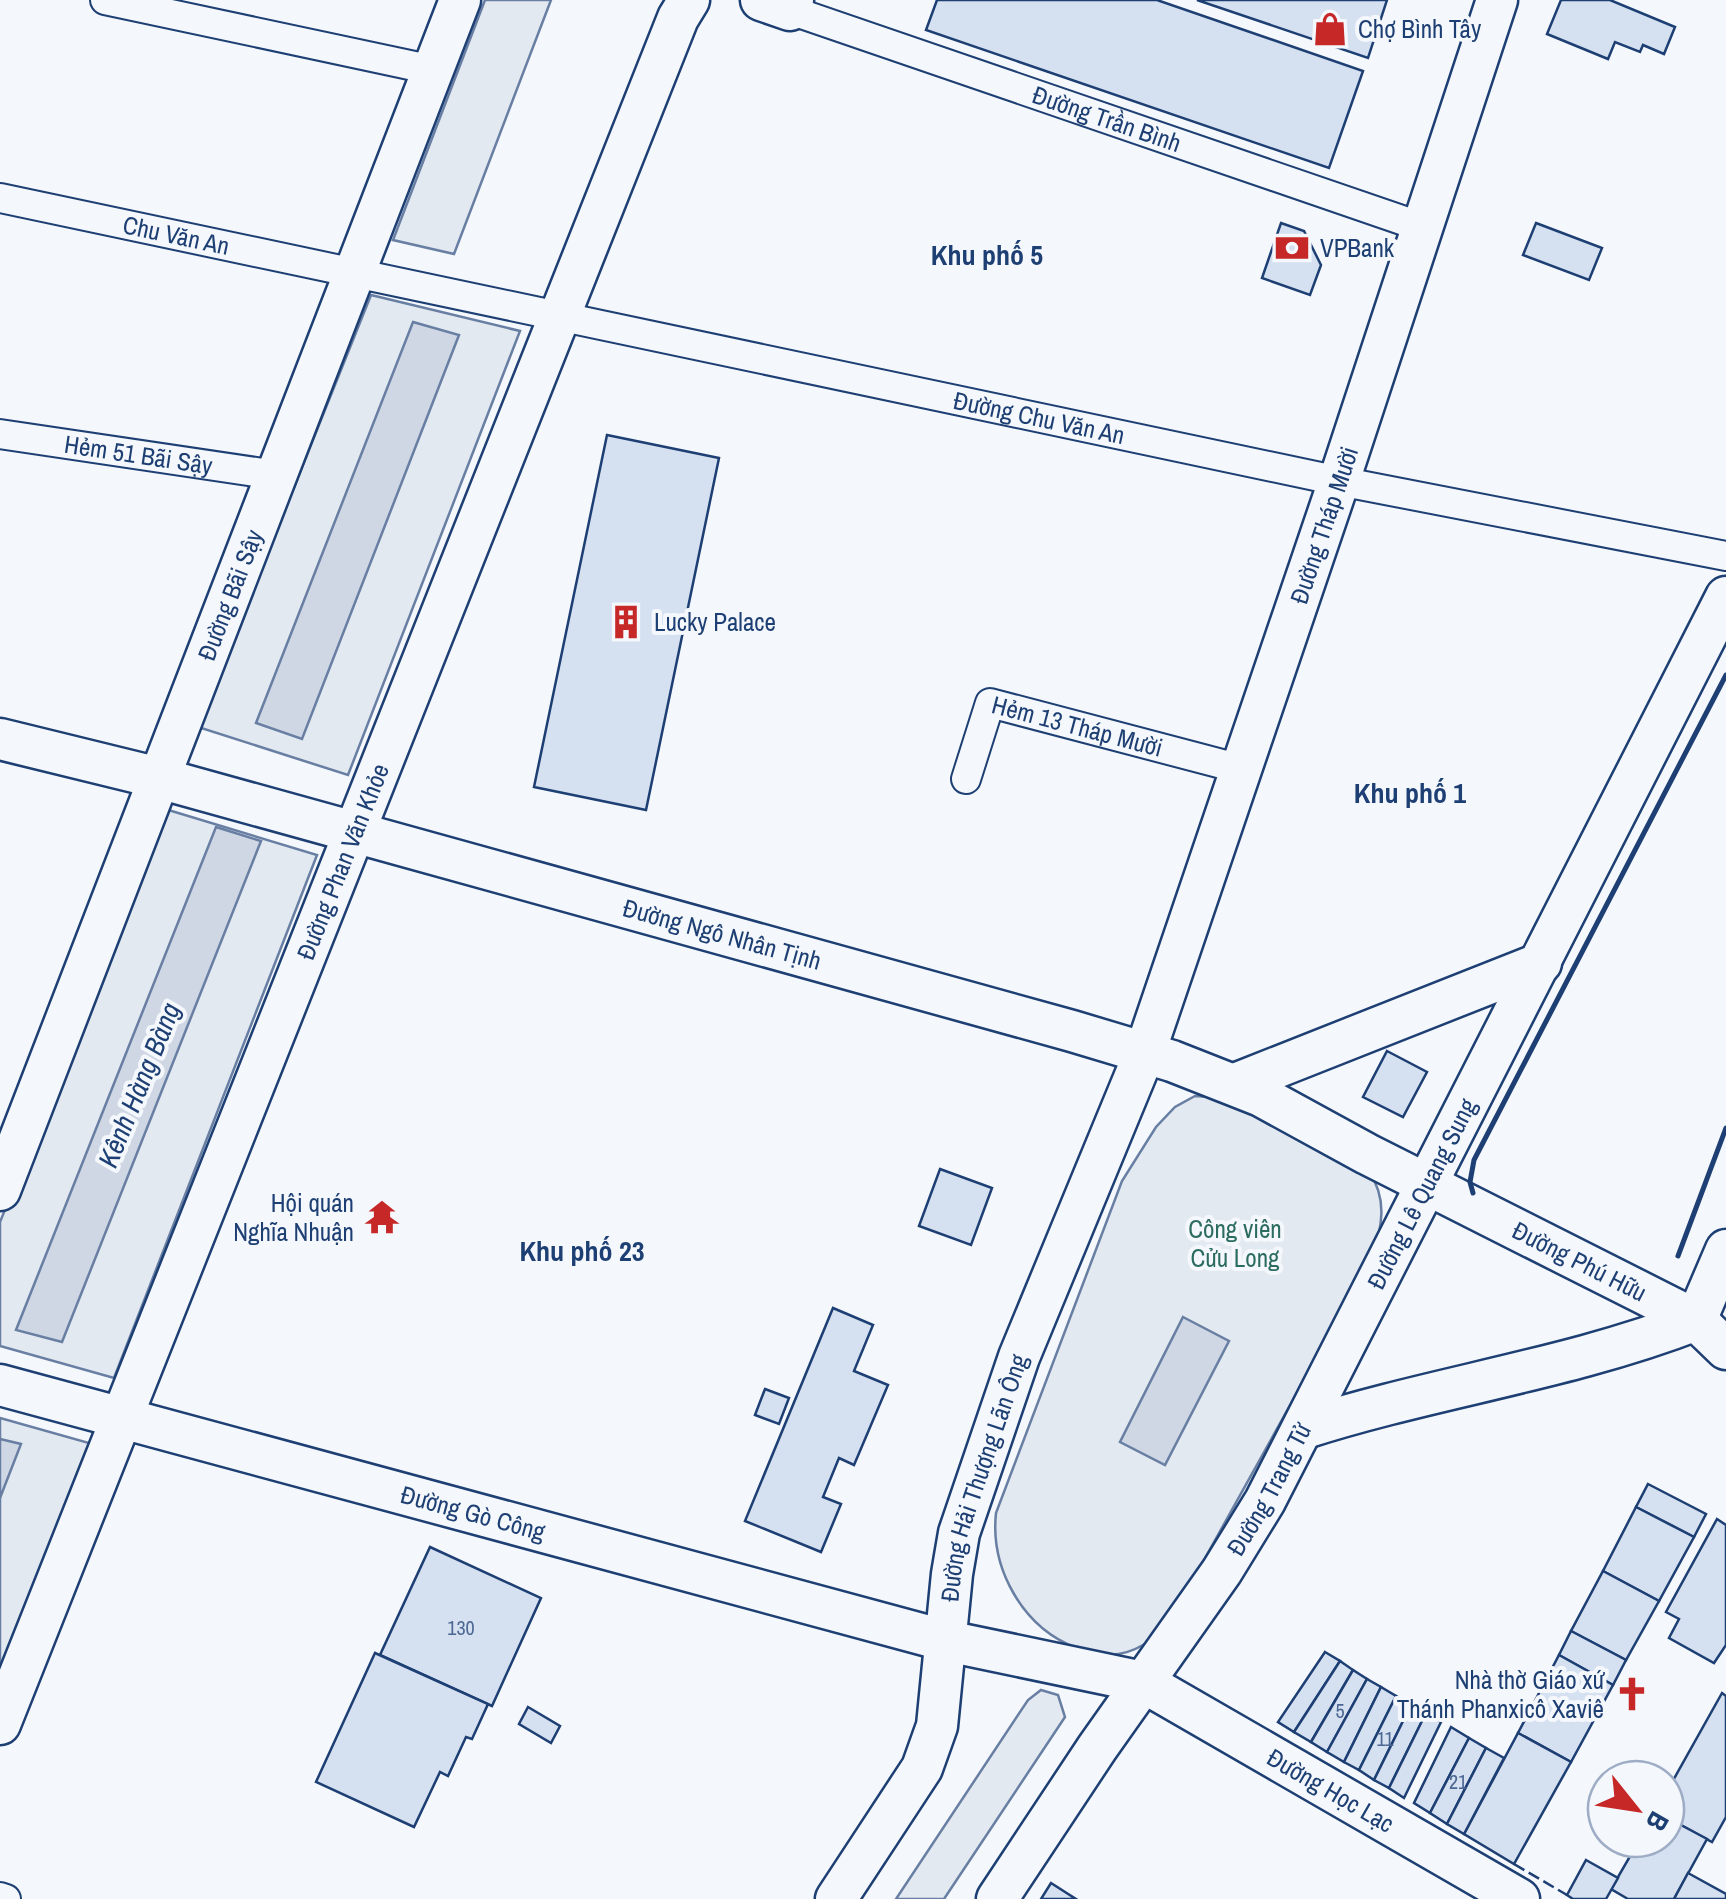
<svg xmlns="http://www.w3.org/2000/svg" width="1726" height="1899" font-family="'Archivo Narrow',sans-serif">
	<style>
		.green { fill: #e3e9f0; stroke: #687fa3; stroke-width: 2.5 }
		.water { fill: #cfd7e4; stroke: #687fa3; stroke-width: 2.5 }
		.building { fill: #d5e0f0; stroke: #1d3f73; stroke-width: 2.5 }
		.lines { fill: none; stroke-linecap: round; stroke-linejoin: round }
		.street-casing { stroke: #1d3f73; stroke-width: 32 }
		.secondary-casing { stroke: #1d3f73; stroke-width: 45 }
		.street { stroke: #f4f7fb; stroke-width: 28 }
		.secondary { stroke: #f4f7fb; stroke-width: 40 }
		.fence { stroke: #1d3f73; stroke-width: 2.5; stroke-dasharray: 12 5; stroke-linecap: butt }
		.wall { stroke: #1d3f73; stroke-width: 5 }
		.labels { text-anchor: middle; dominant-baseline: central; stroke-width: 8; stroke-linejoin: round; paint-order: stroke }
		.number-label { font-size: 20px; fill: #4b6792 }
		.poi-label { font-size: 25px; fill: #1d3f73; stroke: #f4f7fb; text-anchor: start }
		.street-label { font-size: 25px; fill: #1d3f73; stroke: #f4f7fb }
		.park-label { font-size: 25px; fill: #2c6c60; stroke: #f4f7fb }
		.neighbourhood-label { font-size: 28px; font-weight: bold; fill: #1d3f73; stroke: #f4f7fb }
		.water-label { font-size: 28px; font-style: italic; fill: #1d3f73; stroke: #f4f7fb }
	</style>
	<rect width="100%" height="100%" fill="#f4f7fb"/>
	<!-- green -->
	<g class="green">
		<polygon points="485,0 551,0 454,254 393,240"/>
		<polygon points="371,295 520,331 348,775 198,727"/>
		<polygon points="165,809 317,855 114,1378 0,1346 0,1222"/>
		<path d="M 1195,1096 L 1239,1099 L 1369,1172 C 1388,1199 1382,1228 1372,1258 L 1179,1605 C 1168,1620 1159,1635 1143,1645 C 1121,1658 1100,1657 1077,1648 C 1023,1628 990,1569 996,1513 L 1122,1181 L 1156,1127 L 1175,1107 Z"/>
		<polygon points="0,1418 89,1443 0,1673"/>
		<polygon points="1041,1690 1058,1695 1065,1717 944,1899 896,1899 1028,1700"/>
	</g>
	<!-- water -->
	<g class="water">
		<polygon points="413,322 459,335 302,739 256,723"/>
		<polygon points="216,827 261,841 62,1342 16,1330"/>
		<polygon points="1183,1317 1229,1341 1165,1465 1120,1442"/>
		<polygon points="0,1439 21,1444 0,1498"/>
	</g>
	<!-- building -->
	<g class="building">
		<polygon points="937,0 1157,0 1363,71 1329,168 926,30"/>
		<polygon points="1197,0 1387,0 1368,58"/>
		<polygon points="1561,0 1610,0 1675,27 1664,54 1643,45 1640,52 1615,42 1608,59 1547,34"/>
		<polygon points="1281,223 1304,231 1321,265 1310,295 1262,278"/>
		<polygon points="1536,223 1602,248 1589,280 1523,255"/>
		<polygon points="607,435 719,458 646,810 534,787"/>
		<polygon points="1387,1051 1427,1072 1403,1117 1363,1097"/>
		<polygon points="940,1169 992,1188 971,1245 919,1226"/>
		<polygon points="833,1308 873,1325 854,1371 888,1385 854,1465 839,1458 823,1497 841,1504 821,1552 745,1521"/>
		<polygon points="765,1389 789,1398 779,1424 755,1415"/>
		<polygon points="1648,1484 1706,1514 1694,1537 1636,1507"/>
		<polygon points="1636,1507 1694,1537 1659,1601 1603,1571"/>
		<polygon points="1717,1519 1726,1525 1726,1645 1714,1663 1669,1638 1679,1619 1666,1612"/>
		<polygon points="430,1547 541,1598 492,1706 380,1655"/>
		<polygon points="1603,1571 1659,1601 1626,1660 1571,1631"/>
		<polygon points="1571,1631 1626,1660 1613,1685 1559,1655"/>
		<polygon points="1325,1652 1340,1661 1294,1732 1278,1722"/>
		<polygon points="375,1653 488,1704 472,1739 466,1737 448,1776 440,1772 414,1827 316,1782"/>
		<polygon points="1559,1655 1613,1685 1571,1762 1518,1733"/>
		<polygon points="1340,1661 1353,1670 1311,1742 1294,1732"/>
		<polygon points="1353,1670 1367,1679 1327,1752 1311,1742"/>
		<polygon points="1367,1679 1381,1687 1344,1762 1327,1752"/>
		<polygon points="1381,1687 1396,1696 1359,1770 1344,1762"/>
		<polygon points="1722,1693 1726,1696 1726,1817 1712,1842 1666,1817 1666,1793"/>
		<polygon points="1396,1696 1411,1705 1374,1780 1359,1770"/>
		<polygon points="1411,1705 1426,1713 1389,1788 1374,1780"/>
		<polygon points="528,1707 560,1726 551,1743 519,1724"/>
		<polygon points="1426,1713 1441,1722 1404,1798 1389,1788"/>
		<polygon points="1451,1727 1469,1738 1430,1813 1414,1803"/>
		<polygon points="1518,1733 1571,1762 1514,1864 1464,1834"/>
		<polygon points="1469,1738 1486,1748 1447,1824 1430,1813"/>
		<polygon points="1486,1748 1504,1758 1464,1834 1447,1824"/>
		<polygon points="1666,1817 1707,1839 1674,1899 1628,1899 1611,1889 1640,1839 1666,1839"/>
		<polygon points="1586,1860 1618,1878 1606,1899 1573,1899 1567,1895"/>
		<polygon points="1688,1873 1726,1894 1726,1899 1674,1899"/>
		<polygon points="1051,1883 1076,1899 1041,1899"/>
	</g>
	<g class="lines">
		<!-- street casing -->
		<g class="street-casing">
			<g id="street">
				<polyline points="105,0 433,70"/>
				<path id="s1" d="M 790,10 L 1422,227"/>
				<path id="s2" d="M 0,198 L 1339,481 L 1726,556"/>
				<path id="s3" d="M 0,434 L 276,475"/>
				<path id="s4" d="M 966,779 L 990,703 L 1241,769"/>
				<polyline points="0,1897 6,1899"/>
			</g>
		</g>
		<!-- secondary casing -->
		<g class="secondary-casing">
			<g id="secondary">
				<polyline points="761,0 790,10 793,0"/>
				<path id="s5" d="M 0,739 L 159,778 L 1072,1031 L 1172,1061 L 1261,1096 L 1367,1154 L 1696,1320 L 1726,1349"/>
				<polyline points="1235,1084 1541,963"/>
				<path id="s6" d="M 0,1190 L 460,0"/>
				<path id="s7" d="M 0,1385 L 947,1641 L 1143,1682 L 1519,1899"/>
				<path d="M 1305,1428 C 1433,1387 1570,1369 1696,1320 L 1726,1250"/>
				<path id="s8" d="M 0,1724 L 678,18 L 689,0"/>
				<path id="s9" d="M 836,1899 L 922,1768 L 937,1726 L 952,1574 L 959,1533 L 1019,1357 L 1145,1052 L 1339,481 L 1497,0"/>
				<path id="s10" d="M 997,1899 L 1097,1748 L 1222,1571 L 1265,1501 L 1726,597"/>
			</g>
		</g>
		<!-- street -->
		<use href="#street" class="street"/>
		<!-- secondary -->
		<use href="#secondary" class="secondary"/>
		<!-- fence -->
		<polyline class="fence" points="1514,1864 1567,1895"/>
		<!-- wall -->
		<g class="wall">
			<polyline points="1473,1193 1470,1182 1474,1160 1726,675"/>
			<polyline points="1678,1256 1726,1128"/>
		</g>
	</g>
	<!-- icons -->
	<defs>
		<g id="shop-bare" transform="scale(2.7)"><path d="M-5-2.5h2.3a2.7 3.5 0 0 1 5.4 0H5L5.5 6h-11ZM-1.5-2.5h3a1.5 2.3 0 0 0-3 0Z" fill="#c62828" stroke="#f4f7fb" stroke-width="2.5" paint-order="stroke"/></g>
		<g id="bank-bare" transform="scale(2.7)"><path d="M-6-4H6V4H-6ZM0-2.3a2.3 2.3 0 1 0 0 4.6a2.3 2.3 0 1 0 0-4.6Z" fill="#c62828" stroke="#f4f7fb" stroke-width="2.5" paint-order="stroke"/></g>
		<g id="building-bare" transform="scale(2.7)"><path d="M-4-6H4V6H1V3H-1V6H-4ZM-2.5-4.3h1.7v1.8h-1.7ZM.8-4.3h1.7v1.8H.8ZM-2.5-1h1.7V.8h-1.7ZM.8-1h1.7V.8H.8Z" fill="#c62828" stroke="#f4f7fb" stroke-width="2.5" paint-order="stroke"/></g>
		<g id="temple-bare" transform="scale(2.7)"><path d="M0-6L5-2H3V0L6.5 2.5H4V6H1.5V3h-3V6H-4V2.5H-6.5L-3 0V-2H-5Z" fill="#c62828" stroke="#f4f7fb" stroke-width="2.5" paint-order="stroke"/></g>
		<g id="church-bare" transform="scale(2.7)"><path d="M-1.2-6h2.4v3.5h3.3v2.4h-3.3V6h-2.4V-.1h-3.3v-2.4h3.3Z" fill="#c62828" stroke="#f4f7fb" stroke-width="2.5" paint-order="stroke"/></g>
	</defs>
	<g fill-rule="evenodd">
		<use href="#shop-bare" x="1330" y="29"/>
		<use href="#bank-bare" x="1292" y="248"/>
		<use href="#building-bare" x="626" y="622"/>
		<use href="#temple-bare" x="382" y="1217"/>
		<use href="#church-bare" x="1632" y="1694"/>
	</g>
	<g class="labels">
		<!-- number labels -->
		<g class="number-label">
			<text x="461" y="1627">130</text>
			<text x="1340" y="1710">5</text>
			<text x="1385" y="1738">11</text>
			<text x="1458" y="1781">21</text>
		</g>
		<!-- poi labels -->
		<g class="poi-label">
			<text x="1358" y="29">Chợ Bình Tây</text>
			<text x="1320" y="248">VPBank</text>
			<text x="654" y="622">Lucky Palace</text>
			<text x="354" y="1203" text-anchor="end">Hội quán<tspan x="354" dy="29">Nghĩa Nhuận</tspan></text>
			<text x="1604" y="1680" text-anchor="end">Nhà thờ Giáo xứ<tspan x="1604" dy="29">Thánh Phanxicô Xaviê</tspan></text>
		</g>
		<!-- street labels -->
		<g class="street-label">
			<text stroke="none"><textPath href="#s1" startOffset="335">Đường Trần Bình</textPath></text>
			<text stroke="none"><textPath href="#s2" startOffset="180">Chu Văn An</textPath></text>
			<text stroke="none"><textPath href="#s2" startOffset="1062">Đường Chu Văn An</textPath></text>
			<text stroke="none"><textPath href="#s3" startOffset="140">Hẻm 51 Bãi Sậy</textPath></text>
			<text stroke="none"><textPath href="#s9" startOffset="1468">Đường Tháp Mười</textPath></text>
			<text stroke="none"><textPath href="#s6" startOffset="638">Đường Bãi Sậy</textPath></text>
			<text stroke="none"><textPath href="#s4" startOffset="170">Hẻm 13 Tháp Mười</textPath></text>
			<text stroke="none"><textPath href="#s8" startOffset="928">Đường Phan Văn Khỏe</textPath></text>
			<text stroke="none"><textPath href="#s5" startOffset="748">Đường Ngô Nhân Tịnh</textPath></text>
			<text stroke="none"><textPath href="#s10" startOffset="825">Đường Lê Quang Sung</textPath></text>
			<text stroke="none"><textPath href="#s5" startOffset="1670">Đường Phú Hữu</textPath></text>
			<text stroke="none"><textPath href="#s9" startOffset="455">Đường Hải Thượng Lãn Ông</textPath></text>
			<text stroke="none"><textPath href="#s10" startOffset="492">Đường Trang Tử</textPath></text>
			<text stroke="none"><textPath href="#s7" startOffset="490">Đường Gò Công</textPath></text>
			<text stroke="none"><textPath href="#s7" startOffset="1398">Đường Học Lạc</textPath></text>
		</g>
		<!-- park labels -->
		<g class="park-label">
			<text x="1235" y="1229">Công viên<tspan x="1235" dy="29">Cửu Long</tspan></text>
		</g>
		<!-- neighbourhood labels -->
		<g class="neighbourhood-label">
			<text x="987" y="255">Khu phố 5</text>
			<text x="1410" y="793">Khu phố 1</text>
			<text x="582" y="1251">Khu phố 23</text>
		</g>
		<!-- water labels -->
		<g class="water-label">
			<text transform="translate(139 1085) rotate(-68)">Kênh Hàng Bàng</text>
		</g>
	</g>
	<!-- north arrow -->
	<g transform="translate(1636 1809) rotate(120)"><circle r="48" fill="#f4f7fb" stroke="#9eadc5" stroke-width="2.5"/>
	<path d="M0-8L18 38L0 25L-18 38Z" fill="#c62828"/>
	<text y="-15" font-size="28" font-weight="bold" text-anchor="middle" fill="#1d3f73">B</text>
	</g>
</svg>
